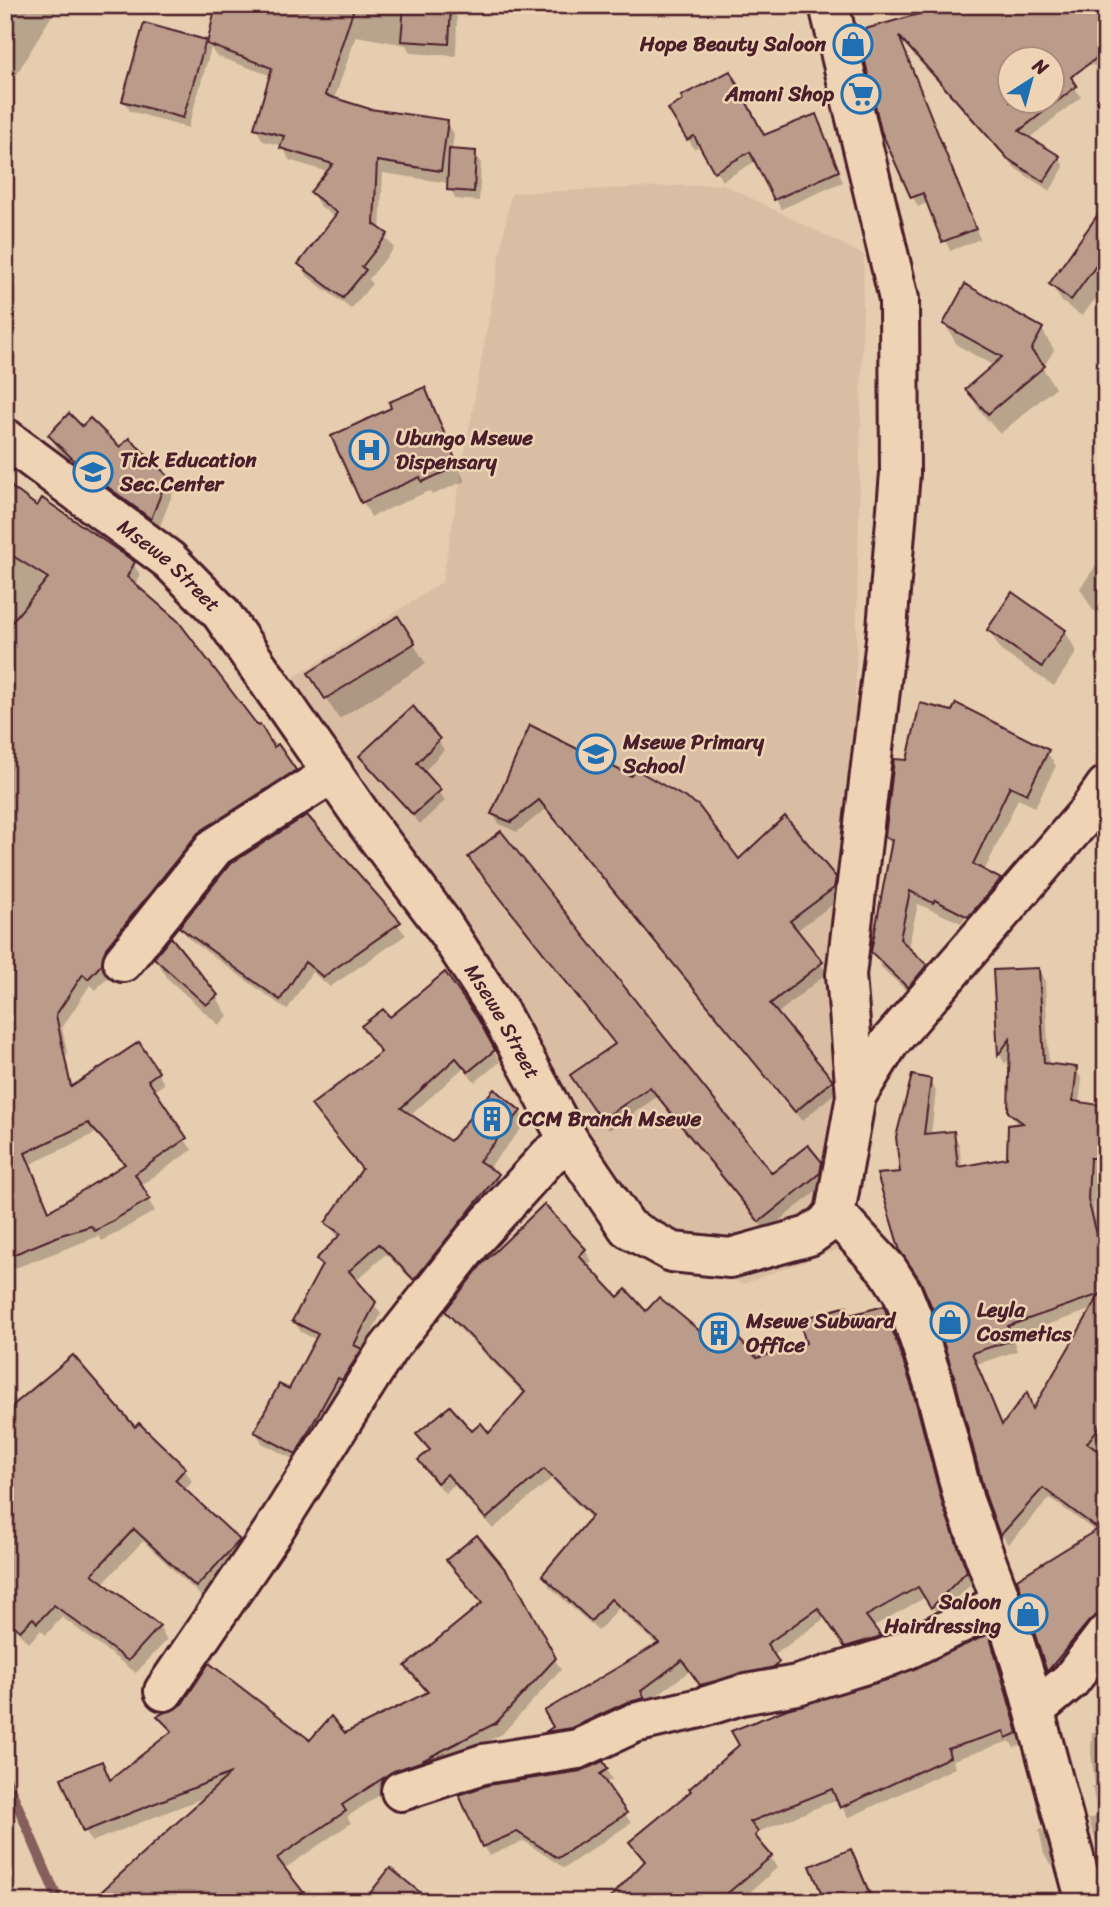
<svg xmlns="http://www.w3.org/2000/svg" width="1111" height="1907" font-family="Sriracha,sans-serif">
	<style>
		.built { fill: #dabea4 }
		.shadow { fill: #0003; fill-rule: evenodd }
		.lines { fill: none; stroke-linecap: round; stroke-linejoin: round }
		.stream { stroke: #855f5c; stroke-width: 10 }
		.building { fill: #bb9c8a; stroke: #4a1f2b; stroke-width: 2; fill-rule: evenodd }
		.minor-casing { stroke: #4a1f2b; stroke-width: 44 }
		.minor { stroke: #eed4b5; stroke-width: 38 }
		.labels { text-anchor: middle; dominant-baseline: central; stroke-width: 5; stroke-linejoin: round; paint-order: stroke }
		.poi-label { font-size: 21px; font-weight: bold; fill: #4a1f2b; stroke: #eed4b5; text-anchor: start }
		.street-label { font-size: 21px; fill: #4a1f2b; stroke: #eed4b5 }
	</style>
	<rect width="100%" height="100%" fill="#e7cdaf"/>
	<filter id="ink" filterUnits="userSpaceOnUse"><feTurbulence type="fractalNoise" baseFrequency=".0143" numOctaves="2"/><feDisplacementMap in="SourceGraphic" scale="14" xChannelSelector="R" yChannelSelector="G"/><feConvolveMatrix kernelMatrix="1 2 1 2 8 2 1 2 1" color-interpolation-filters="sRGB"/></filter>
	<g filter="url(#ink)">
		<!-- built -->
		<polygon class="built" points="723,184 864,255 853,827 855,1243 743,1284 669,1256 287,682 442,582 511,193"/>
		<!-- shadow -->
		<g class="shadow">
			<polygon points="5,5 58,5 15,77 5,71"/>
			<polygon points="218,5 450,5 457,18 456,56 410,53 406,45 356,36 334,100 369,111 447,122 454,134 452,151 475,153 481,163 479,201 455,199 449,183 383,173 380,231 394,248 369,279 372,284 351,309 308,277 301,264 335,218 319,205 312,192 328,172 289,160 283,146 263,141 256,128 272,76 216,56 211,48 188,128 130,111 124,101 204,42 208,47"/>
			<polygon points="518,5 548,5 548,6 525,16"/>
			<path d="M 1106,5 L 1106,67 L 1057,61 L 1081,97 L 1028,139 L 1059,157 L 1064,167 L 1050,191 L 1016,169 L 900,40 L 980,239 L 950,251 L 929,202 L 918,207 L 913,197 L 860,32 ZM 1010,60 L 1052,60 L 1052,102 L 1010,102 Z"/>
			<polygon points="671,109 764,137 821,126 843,182 781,209 756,161 722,181 701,145 694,149"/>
			<polygon points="1106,223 1106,285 1082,316 1062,302 1051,284"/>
			<polygon points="945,324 1042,329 1054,350 1043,368 1055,388 1000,434 979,410 967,389 994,366 957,345"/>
			<polygon points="5,333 11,342 5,349"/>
			<polygon points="424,389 465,481 432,495 429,491 371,517 363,502 393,409"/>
			<polygon points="82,429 166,477 174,490 158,531 91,481 57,448 50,435"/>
			<polygon points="5,484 37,508 133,563 140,575 134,586 273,749 278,746 302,783 112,961 108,977 96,990 90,985 62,1028 68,1056 5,1030"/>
			<polygon points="1098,563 1106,568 1106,619 1092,609 1080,588"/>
			<polygon points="398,619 426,664 339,719 323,694"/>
			<polygon points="989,630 1065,631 1077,652 1054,686 1001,651"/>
			<polygon points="531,728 739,861 834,878 841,889 840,899 796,931 827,973 777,1014 837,1091 802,1121 546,809 517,832 499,824 493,814"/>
			<polygon points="438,740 444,750 423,773 445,801 420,824 361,756"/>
			<polygon points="1047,752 1056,766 1035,807 1018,799 984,872 1000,881 1008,895 977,931 965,924 999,885 994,885 961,923 918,904 908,949 926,966 934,980 917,1001 881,967 873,952 892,847 886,836 908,762"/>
			<polygon points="307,817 406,935 330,987 312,972 287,1010 188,938 181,927"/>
			<polygon points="470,858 771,1176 820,1163 827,1175 826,1184 766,1231 657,1097 609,1130 578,1086 616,1045"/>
			<polygon points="156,959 216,996 228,1016 219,1025 168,979"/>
			<path d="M 1039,970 L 1045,980 L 1049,1066 L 1076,1069 L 1082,1080 L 1079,1103 L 1106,1108 L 1106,1168 L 1096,1168 L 1094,1213 L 1106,1261 L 1106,1624 L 1096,1630 L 1057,1599 L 1078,1654 L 1054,1681 L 1019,1580 L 1096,1532 L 1050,1498 L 1008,1545 L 1002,1535 L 987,1494 L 902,1173 L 929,1080 L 936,1091 L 931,1135 L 953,1133 L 959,1144 L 962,1168 L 1009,1160 L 1018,1126 L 1010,1112 L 1011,1056 L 1005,1064 L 1000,1055 L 995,972 ZM 1093,1309 L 1034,1409 L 1027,1395 L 1003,1427 L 977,1364 L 1017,1351 L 1012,1337 Z"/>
			<polygon points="389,1020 477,1020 500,1062 475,1082 463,1068 410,1116 451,1144 520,1112 526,1123 488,1169 498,1176 504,1187 421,1289 386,1254 356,1281 381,1314 362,1353 367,1362 302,1464 262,1443 256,1432 290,1392 317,1340 301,1332 294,1321 323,1267 318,1260 339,1238 327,1223 363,1171 320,1116 382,1053 363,1027"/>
			<path d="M 5,1055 L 66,1069 L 74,1087 L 158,1073 L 164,1084 L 153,1092 L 192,1150 L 140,1186 L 155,1211 L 102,1241 L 99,1236 L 5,1272 ZM 96,1133 L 125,1166 L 50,1213 L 31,1164 Z"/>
			<polygon points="585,1250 592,1261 586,1266 618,1299 757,1360 808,1344 847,1308 851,1317 883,1308 918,1400 948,1520 972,1583 939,1617 926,1597 872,1627 885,1648 853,1658 825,1618 773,1656 784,1675 708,1696 690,1671 646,1703 553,1743 547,1733 658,1646 618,1609 598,1631 550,1587 544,1576 592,1519 551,1479 493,1529 454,1485 445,1493 426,1472 420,1461 430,1452 419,1435 489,1436 525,1395 454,1323 447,1311"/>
			<polygon points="5,1383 18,1403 135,1430 185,1469 192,1482 184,1491 239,1541 246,1554 204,1599 143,1541 102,1584 159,1627 167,1640 136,1673 62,1617 46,1635 41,1630 29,1643 8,1623 5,1625"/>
			<polygon points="448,1561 512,1581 561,1670 502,1734 426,1773 400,1781 347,1817 351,1823 284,1869 208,1796 91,1842 63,1779 111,1782 172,1733 160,1717 311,1742 344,1735 428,1694 407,1667 482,1604"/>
			<polygon points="988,1636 994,1647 1023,1745 1014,1748 1010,1741 953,1760 955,1768 848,1818 838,1799 756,1833 777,1868 739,1902 609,1902 652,1867 631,1842 890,1681"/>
			<polygon points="1092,1732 1106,1732 1106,1851 1100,1853 1088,1819 1098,1816 1092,1786 1095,1786 1091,1753"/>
			<polygon points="603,1764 612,1779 605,1784 631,1823 564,1868 524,1841 489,1856 483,1846 582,1772"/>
			<polygon points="1042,1829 1048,1839 1054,1863 1050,1864 1044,1854 1039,1830"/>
			<polygon points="850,1851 862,1872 875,1902 827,1902"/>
		</g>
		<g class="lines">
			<!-- stream -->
			<polyline class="stream" points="5,1776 59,1902"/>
		</g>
		<!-- building -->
		<g class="building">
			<polygon points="216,5 355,5 325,95 370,109 448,120 441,171 377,161 374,224 388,234 362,267 366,270 343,298 298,264 337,213 310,192 333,164 280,148 284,136 254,128 272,68 207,44"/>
			<polygon points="404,5 451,5 449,44 401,41"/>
			<path d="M 951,5 L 1106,5 L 1106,51 L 1071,77 L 1077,86 L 1019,131 L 1060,156 L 1044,182 L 1008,159 L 899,36 L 976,229 L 942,242 L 923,193 L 911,198 L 881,131 L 858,31 ZM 1010,60 L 1052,60 L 1052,102 L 1010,102 Z"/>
			<polygon points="144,23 206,40 183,118 122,101"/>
			<polygon points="730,71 764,135 816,114 839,171 774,200 750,152 714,172 694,136 687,140 668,109 683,100 681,96"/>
			<polygon points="449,149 476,151 474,192 447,190"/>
			<polygon points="1106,203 1106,252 1071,300 1049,284"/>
			<polygon points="965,284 1043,328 1031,350 1045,366 988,414 965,389 1002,357 943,324"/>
			<polygon points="425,387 458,466 422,482 420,477 361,503 331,436 391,408 389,402"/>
			<polygon points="69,413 82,426 90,418 120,447 129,438 168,476 151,519 82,468 48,435"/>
			<path d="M 5,482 L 37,506 L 42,498 L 135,562 L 127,577 L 178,621 L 258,726 L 260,724 L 274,747 L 278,744 L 296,770 L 198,833 L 106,948 L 102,964 L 88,979 L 83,974 L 56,1015 L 71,1087 L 139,1042 L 159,1072 L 148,1080 L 187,1138 L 135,1174 L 150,1199 L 95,1231 L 91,1226 L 61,1235 L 5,1258 L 5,630 L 48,578 L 5,551 ZM 88,1123 L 125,1164 L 49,1211 L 25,1153 Z"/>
			<polygon points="1012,592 1066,630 1042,667 987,630"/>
			<polygon points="398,616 415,643 325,699 308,673"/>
			<polygon points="920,703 952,711 956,703 1049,750 1027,794 1010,786 973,864 1001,879 968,917 935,900 933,903 910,891 900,939 927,965 908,988 871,952 892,840 885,837 894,759 907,760"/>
			<polygon points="413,706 440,739 417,763 441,790 413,815 359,756"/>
			<polygon points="530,725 631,776 635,769 698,805 739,859 785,816 836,877 834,888 790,921 823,962 770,1004 833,1080 795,1112 539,800 511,822 491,814"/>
			<polygon points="307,815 401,922 323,977 305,962 280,1000 179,927 230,864"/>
			<polygon points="501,831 772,1173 808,1145 822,1162 820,1173 759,1222 650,1087 601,1120 570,1075 615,1044 468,857"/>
			<polygon points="171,937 218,995 206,1005 154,958"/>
			<path d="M 1039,968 L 1044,1063 L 1077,1067 L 1073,1101 L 1106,1106 L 1106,1158 L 1090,1158 L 1088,1200 L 1099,1242 L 1106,1240 L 1106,1418 L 1087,1443 L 1106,1457 L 1106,1613 L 1089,1621 L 1047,1672 L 1017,1579 L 1098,1529 L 1043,1488 L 1000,1536 L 985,1494 L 954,1376 L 933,1310 L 920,1280 L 900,1251 L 877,1174 L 900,1172 L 896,1137 L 912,1075 L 931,1079 L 924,1134 L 954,1131 L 958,1167 L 1007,1158 L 1008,1125 L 1023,1123 L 1008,1112 L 1010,1039 L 998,1055 L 993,970 ZM 1100,1294 L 1033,1409 L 1027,1392 L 1002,1425 L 972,1353 L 1012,1340 L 1008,1326 Z"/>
			<polygon points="445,972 478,1019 495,1050 468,1072 456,1058 401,1108 450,1141 494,1089 521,1111 479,1161 499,1174 414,1280 379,1244 349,1271 376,1302 354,1345 362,1349 342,1380 338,1378 296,1454 254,1432 279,1384 289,1389 318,1334 292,1321 322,1265 316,1259 341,1234 325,1223 362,1169 311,1105 381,1052 361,1026 383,1009 390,1017"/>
			<polygon points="544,1204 586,1249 579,1256 618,1297 626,1289 646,1311 659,1297 701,1332 717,1316 757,1358 806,1343 799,1320 847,1306 850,1315 884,1306 912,1387 943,1506 967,1571 931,1608 918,1587 866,1616 881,1636 875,1638 845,1647 818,1608 767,1644 779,1662 774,1667 700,1685 682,1660 641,1691 645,1698 625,1703 572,1728 545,1732 553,1727 544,1711 659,1643 611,1599 591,1621 542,1575 592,1516 544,1469 486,1519 447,1474 437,1483 418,1460 430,1450 416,1434 450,1406 472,1431 481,1423 489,1433 525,1392 445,1311 483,1263"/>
			<polygon points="73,1355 135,1427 139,1423 186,1468 175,1480 240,1540 196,1587 134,1529 92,1574 160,1626 128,1661 54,1605 37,1623 33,1618 20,1631 5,1617 5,1412"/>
			<polygon points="477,1535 514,1580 556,1658 496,1723 420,1762 394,1771 342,1805 346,1811 277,1858 311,1902 90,1902 231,1773 83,1832 61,1778 102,1761 110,1780 172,1731 157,1716 182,1704 209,1663 310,1740 331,1716 345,1733 428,1692 405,1666 482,1603 446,1560"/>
			<polygon points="989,1634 1018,1733 1006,1738 1004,1731 948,1749 950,1757 840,1808 832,1789 750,1822 758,1832 755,1836 772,1856 717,1902 606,1902 645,1861 629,1842 691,1791 689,1789 739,1745 731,1731 787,1709 890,1679"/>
			<polygon points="603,1761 608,1769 600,1774 627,1813 558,1858 517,1832 482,1847 459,1795 488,1785 581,1771"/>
			<polygon points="851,1849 873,1902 825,1902 810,1866"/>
			<polygon points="390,1868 432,1902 363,1902"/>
		</g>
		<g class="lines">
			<!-- minor casing -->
			<g class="minor-casing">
				<g id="minor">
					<polyline points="829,5 899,299 900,473 886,640 846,975 856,1096"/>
					<path id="s1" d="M 5,438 L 169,560 L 221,613 L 366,822 L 441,922 L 497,1008 L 569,1141 L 628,1228 L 672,1252 L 730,1258 L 809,1236 L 826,1224 L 835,1213 L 837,1202 L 856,1096 L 889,1043 L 1087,813 L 1106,786"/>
					<polyline points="123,962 215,847 333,773"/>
					<polyline points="835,1213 888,1270 902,1292 912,1317 933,1381 964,1501 1002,1603 1026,1679 1086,1902"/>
					<polyline points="164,1691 273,1531 387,1350 475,1238 549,1156 569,1141"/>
					<polyline points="1035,1710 1071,1680 1106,1634"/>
					<polyline points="401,1791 483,1764 578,1749 634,1723 700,1708 741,1695 797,1685 882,1659 908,1649 1002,1603"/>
				</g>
			</g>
			<!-- minor -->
			<use href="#minor" class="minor"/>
		</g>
	</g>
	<!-- icons -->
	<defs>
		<g id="shop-ring" transform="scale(2.0125)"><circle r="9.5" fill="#eed4b5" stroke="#1f6fb2" stroke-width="1.5"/><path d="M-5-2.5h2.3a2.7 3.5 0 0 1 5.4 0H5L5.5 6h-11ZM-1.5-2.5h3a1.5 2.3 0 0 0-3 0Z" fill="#1f6fb2"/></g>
		<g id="supermarket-ring" transform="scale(2.0125)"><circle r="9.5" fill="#eed4b5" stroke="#1f6fb2" stroke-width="1.5"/><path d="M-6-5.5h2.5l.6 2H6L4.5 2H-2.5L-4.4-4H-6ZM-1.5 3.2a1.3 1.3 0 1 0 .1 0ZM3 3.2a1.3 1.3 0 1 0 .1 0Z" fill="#1f6fb2"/></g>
		<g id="hospital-ring" transform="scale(2.0125)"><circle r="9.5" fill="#eed4b5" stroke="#1f6fb2" stroke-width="1.5"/><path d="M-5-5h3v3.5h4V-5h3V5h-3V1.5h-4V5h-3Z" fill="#1f6fb2"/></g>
		<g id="school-ring" transform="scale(2.0125)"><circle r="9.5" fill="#eed4b5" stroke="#1f6fb2" stroke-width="1.5"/><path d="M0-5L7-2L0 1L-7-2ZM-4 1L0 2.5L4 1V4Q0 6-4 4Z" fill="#1f6fb2"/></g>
		<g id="building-ring" transform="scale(2.0125)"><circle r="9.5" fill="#eed4b5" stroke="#1f6fb2" stroke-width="1.5"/><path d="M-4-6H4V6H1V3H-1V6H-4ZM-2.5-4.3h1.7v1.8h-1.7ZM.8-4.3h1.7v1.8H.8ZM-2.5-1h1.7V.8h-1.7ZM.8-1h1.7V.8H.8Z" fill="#1f6fb2"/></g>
	</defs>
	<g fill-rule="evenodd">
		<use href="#shop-ring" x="853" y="44"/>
		<use href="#supermarket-ring" x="861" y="94"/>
		<use href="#hospital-ring" x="369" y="450"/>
		<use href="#school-ring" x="93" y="472"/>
		<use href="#school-ring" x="596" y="754"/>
		<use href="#building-ring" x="492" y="1119"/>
		<use href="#shop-ring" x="950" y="1322"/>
		<use href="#building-ring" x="719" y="1333"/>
		<use href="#shop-ring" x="1028" y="1614"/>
	</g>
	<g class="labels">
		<!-- poi labels -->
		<g class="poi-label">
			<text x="826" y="44" text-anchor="end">Hope Beauty Saloon</text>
			<text x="834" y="94" text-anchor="end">Amani Shop</text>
			<text x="396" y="438">Ubungo Msewe<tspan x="396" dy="24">Dispensary</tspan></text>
			<text x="120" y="460">Tick Education<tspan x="120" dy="24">Sec.Center</tspan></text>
			<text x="623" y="742">Msewe Primary<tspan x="623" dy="24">School</tspan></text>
			<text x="519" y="1119">CCM Branch Msewe</text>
			<text x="977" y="1310">Leyla<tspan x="977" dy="24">Cosmetics</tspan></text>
			<text x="746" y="1321">Msewe Subward<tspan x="746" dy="24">Office</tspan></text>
			<text x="1001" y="1602" text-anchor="end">Saloon<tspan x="1001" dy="24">Hairdressing</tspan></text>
		</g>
		<!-- street labels -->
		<g class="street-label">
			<text stroke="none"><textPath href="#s1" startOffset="208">Msewe Street</textPath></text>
			<text stroke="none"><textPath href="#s1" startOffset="775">Msewe Street</textPath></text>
		</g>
	</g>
	<!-- margin -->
	<rect width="1111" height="1907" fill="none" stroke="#eed4b5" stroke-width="28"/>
	<rect x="14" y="14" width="1083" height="1879" fill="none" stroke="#4a1f2b" stroke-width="2.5" filter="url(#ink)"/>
	<!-- north arrow -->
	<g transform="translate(1031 80) rotate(36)"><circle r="33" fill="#eed4b5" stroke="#ac8c7e" stroke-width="2"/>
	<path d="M0-5L12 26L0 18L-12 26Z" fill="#1f6fb2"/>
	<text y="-10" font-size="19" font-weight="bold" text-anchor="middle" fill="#4a1f2b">N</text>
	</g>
</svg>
